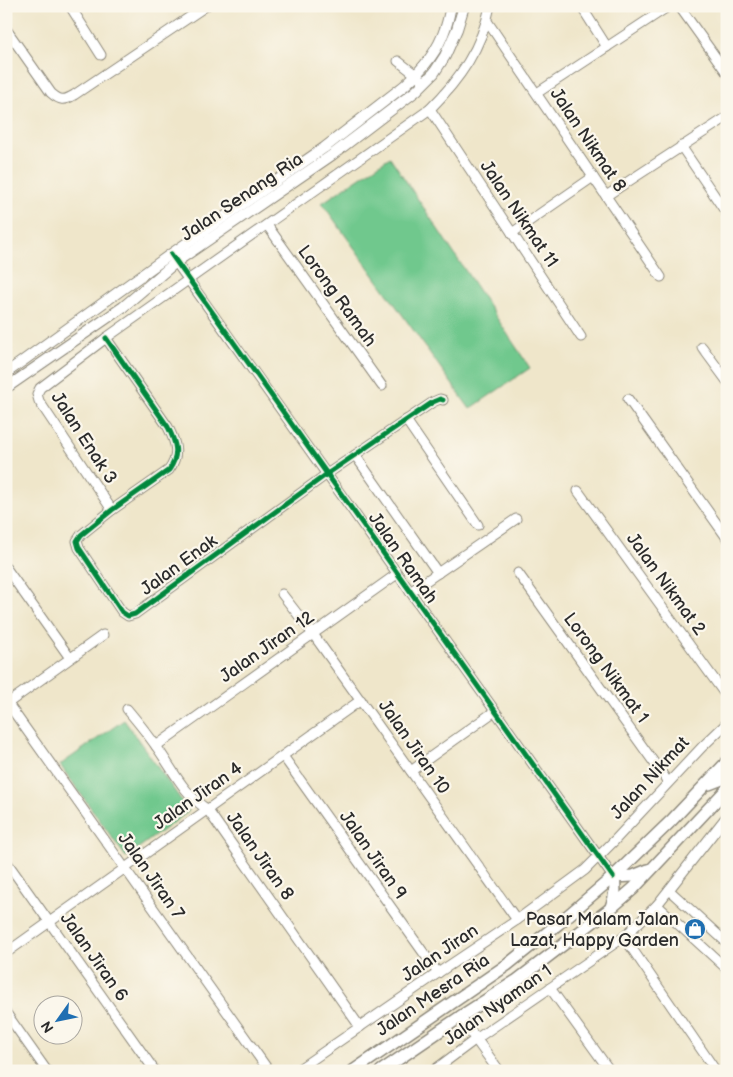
<svg xmlns="http://www.w3.org/2000/svg" width="733" height="1077" font-family="'Balsamiq Sans',sans-serif">
	<style>
		.green { fill: #70c88d; stroke: #4e7a5c }
		.lines { fill: none; stroke-linecap: round; stroke-linejoin: round }
		.minor-casing { stroke: #8d887a; stroke-width: 11 }
		.tertiary-casing { stroke: #8d887a; stroke-width: 12 }
		.secondary-casing { stroke: #8d887a; stroke-width: 14 }
		.minor { stroke: #fff; stroke-width: 9 }
		.tertiary { stroke: #fff; stroke-width: 10 }
		.secondary { stroke: #fff; stroke-width: 11 }
		.cycleway-casing { stroke: #fbf7ec; stroke-width: 8 }
		.cycleway { stroke: #00873e; stroke-width: 5 }
		.labels { text-anchor: middle; dominant-baseline: central; stroke-width: 4.5; stroke-linejoin: round; paint-order: stroke }
		.street-label { font-size: 18px; fill: #2b2b2b; stroke: #fbf7ec }
		.poi-label { font-size: 18px; fill: #2b2b2b; stroke: #fbf7ec; text-anchor: end }
	</style>
	<rect width="100%" height="100%" fill="#fbf7ec"/>
	<filter id="ink" filterUnits="userSpaceOnUse"><feTurbulence type="fractalNoise" baseFrequency=".02" numOctaves="2"/><feDisplacementMap in="SourceGraphic" scale="10" xChannelSelector="R" yChannelSelector="G"/><feConvolveMatrix kernelMatrix="1 2 1 2 8 2 1 2 1" color-interpolation-filters="sRGB"/></filter>
	<filter id="wash" filterUnits="userSpaceOnUse"><feTurbulence type="fractalNoise" baseFrequency=".0096" numOctaves="4" result="noise"/><feDisplacementMap in="SourceGraphic" scale="20" xChannelSelector="R" yChannelSelector="G"/><feGaussianBlur stdDeviation="1.12" result="paint"/><feColorMatrix in="noise" values="0 0 0 0 0 0 0 0 0 0 0 0 0 0 0 0 0 1.4 0 .05"/><feComposite in="paint" operator="in"/></filter>
	<g filter="url(#wash)">
		<rect width="100%" height="100%" fill="#efe6ca"/>
		<!-- green -->
		<g class="green">
			<polygon points="390,157 530,368 470,409 322,203"/>
			<polygon points="124,720 189,811 126,857 60,765"/>
		</g>
	</g>
	<g filter="url(#ink)">
		<g class="lines">
			<!-- minor casing -->
			<g class="minor-casing">
				<g id="minor">
					<polyline points="70,6 101,55"/>
					<polyline points="581,6 607,47"/>
					<polyline points="679,6 727,73"/>
					<polyline points="487,21 661,277"/>
					<path d="M 6,29 L 51,93 C 60,101 64,101 74,95 L 206,6"/>
					<polyline points="398,61 420,78"/>
					<polyline points="537,93 669,6"/>
					<polyline points="430,109 581,337"/>
					<polyline points="681,146 727,214"/>
					<polyline points="606,196 727,117"/>
					<polyline points="267,225 382,386"/>
					<polyline points="512,233 593,177"/>
					<polyline points="173,258 613,877"/>
					<path d="M 106,338 L 168,427 C 176,443 180,455 169,470 L 112,510 L 81,535 L 77,541 L 79,548 L 122,612 L 128,616 L 135,614 L 327,474 L 433,402 L 440,399 L 443,400"/>
					<polyline points="702,347 727,381"/>
					<polyline points="628,399 727,538"/>
					<polyline points="406,420 478,525"/>
					<polyline points="355,455 438,573"/>
					<polyline points="578,491 727,697"/>
					<path d="M 112,510 L 39,401 L 37,394 L 40,388 L 106,338 L 430,109 C 459,80 482,48 490,6"/>
					<polyline points="6,568 70,658"/>
					<polyline points="518,573 668,782"/>
					<polyline points="410,592 516,519"/>
					<polyline points="282,594 313,634 517,920"/>
					<polyline points="6,701 269,1071"/>
					<polyline points="8,703 103,635"/>
					<path d="M 127,709 C 137,721 147,733 156,746 C 172,768 184,795 207,809 L 360,1027"/>
					<polyline points="156,746 397,574"/>
					<polyline points="283,756 438,973"/>
					<polyline points="411,771 495,711"/>
					<polyline points="6,861 155,1071"/>
					<polyline points="669,890 727,943"/>
					<polyline points="657,905 727,969"/>
					<polyline points="624,937 716,1071"/>
					<polyline points="6,953 361,700"/>
					<polyline points="550,988 610,1071"/>
					<polyline points="6,1013 47,1071"/>
					<polyline points="296,1071 438,973 517,920 585,870 615,840 702,747 727,723"/>
					<polyline points="433,1071 476,1039 624,937 657,905 727,816"/>
				</g>
			</g>
			<!-- tertiary casing -->
			<g class="tertiary-casing">
				<g id="tertiary">
					<path d="M 6,373 L 171,254 L 324,148 L 404,86 C 421,71 438,51 445,29 C 448,22 449,14 451,6"/>
					<polyline points="6,388 123,307 176,262 332,155 416,91 434,73 445,56 457,29 464,6"/>
					<polyline points="460,1017 499,1071"/>
				</g>
			</g>
			<!-- secondary casing -->
			<g class="secondary-casing">
				<g id="secondary">
					<polyline points="709,784 727,777"/>
					<polyline points="613,877 633,876 648,870"/>
					<path d="M 611,907 C 615,897 617,888 613,877"/>
					<polyline points="353,1071 507,965 558,924 613,877 671,821 727,762"/>
					<polyline points="381,1071 460,1017 516,981 611,908 633,889 727,789"/>
				</g>
			</g>
			<!-- minor -->
			<use href="#minor" class="minor"/>
			<!-- tertiary -->
			<use href="#tertiary" class="tertiary"/>
			<!-- secondary -->
			<use href="#secondary" class="secondary"/>
			<!-- cycleway casing -->
			<g class="cycleway-casing">
				<g id="cycleway">
					<polyline points="171,254 613,877"/>
					<path d="M 106,338 L 168,427 C 176,443 180,455 169,470 L 112,510 L 81,535 L 77,541 L 79,548 L 122,612 L 128,616 L 135,614 L 327,474 L 433,402 L 440,399 L 443,400"/>
				</g>
			</g>
			<!-- cycleway -->
			<use href="#cycleway" class="cycleway"/>
		</g>
	</g>
	<!-- icons -->
	<defs>
		<g id="shop-disc" transform="scale(1.125)"><circle r="9.5" fill="#1f6fb2" stroke="#fbf7ec"/><path d="M-5-2.5h2.3a2.7 3.5 0 0 1 5.4 0H5L5.5 6h-11ZM-1.5-2.5h3a1.5 2.3 0 0 0-3 0Z" fill="#fff"/></g>
	</defs>
	<g fill-rule="evenodd">
		<use href="#shop-disc" x="695" y="929"/>
	</g>
	<g class="labels">
		<!-- street labels -->
		<g class="street-label">
			<text transform="translate(588 140) rotate(56)">Jalan Nikmat 8</text>
			<text transform="translate(242 197) rotate(-34)">Jalan Senang Ria</text>
			<text transform="translate(519 214) rotate(56)">Jalan Nikmat 11</text>
			<text transform="translate(337 296) rotate(54)">Lorong Ramah</text>
			<text transform="translate(84 438) rotate(57)">Jalan Enak 3</text>
			<text transform="translate(403 558) rotate(55)">Jalan Ramah</text>
			<text transform="translate(179 565) rotate(-36)">Jalan Enak</text>
			<text transform="translate(666 584) rotate(54)">Jalan Nikmat 2</text>
			<text transform="translate(267 647) rotate(-35)">Jalan Jiran 12</text>
			<text transform="translate(606 668) rotate(54)">Lorong Nikmat 1</text>
			<text transform="translate(414 747) rotate(55)">Jalan Jiran 10</text>
			<text transform="translate(650 778) rotate(-47)">Jalan Nikmat</text>
			<text transform="translate(198 796) rotate(-35)">Jalan Jiran 4</text>
			<text transform="translate(373 855) rotate(55)">Jalan Jiran 9</text>
			<text transform="translate(260 856) rotate(55)">Jalan Jiran 8</text>
			<text transform="translate(151 876) rotate(55)">Jalan Jiran 7</text>
			<text transform="translate(440 953) rotate(-34)">Jalan Jiran</text>
			<text transform="translate(94 957) rotate(55)">Jalan Jiran 6</text>
			<text transform="translate(433 995) rotate(-34)">Jalan Mesra Ria</text>
			<text transform="translate(498 1005) rotate(-35)">Jalan Nyaman 1</text>
		</g>
		<!-- poi labels -->
		<g class="poi-label">
			<text x="679" y="919">Pasar Malam Jalan<tspan x="679" dy="21">Lazat, Happy Garden</tspan></text>
		</g>
	</g>
	<!-- margin -->
	<rect width="733" height="1077" fill="none" stroke="#fbf7ec" stroke-width="25"/>
	<!-- north arrow -->
	<g transform="translate(58 1020) rotate(237)"><circle r="24" fill="#fbf7ec" stroke="#a8a59f"/>
	<path d="M0-4L9 19L0 12L-9 19Z" fill="#1f6fb2"/>
	<text y="-8" font-size="14" font-weight="bold" text-anchor="middle" fill="#2b2b2b">N</text>
	</g>
</svg>
